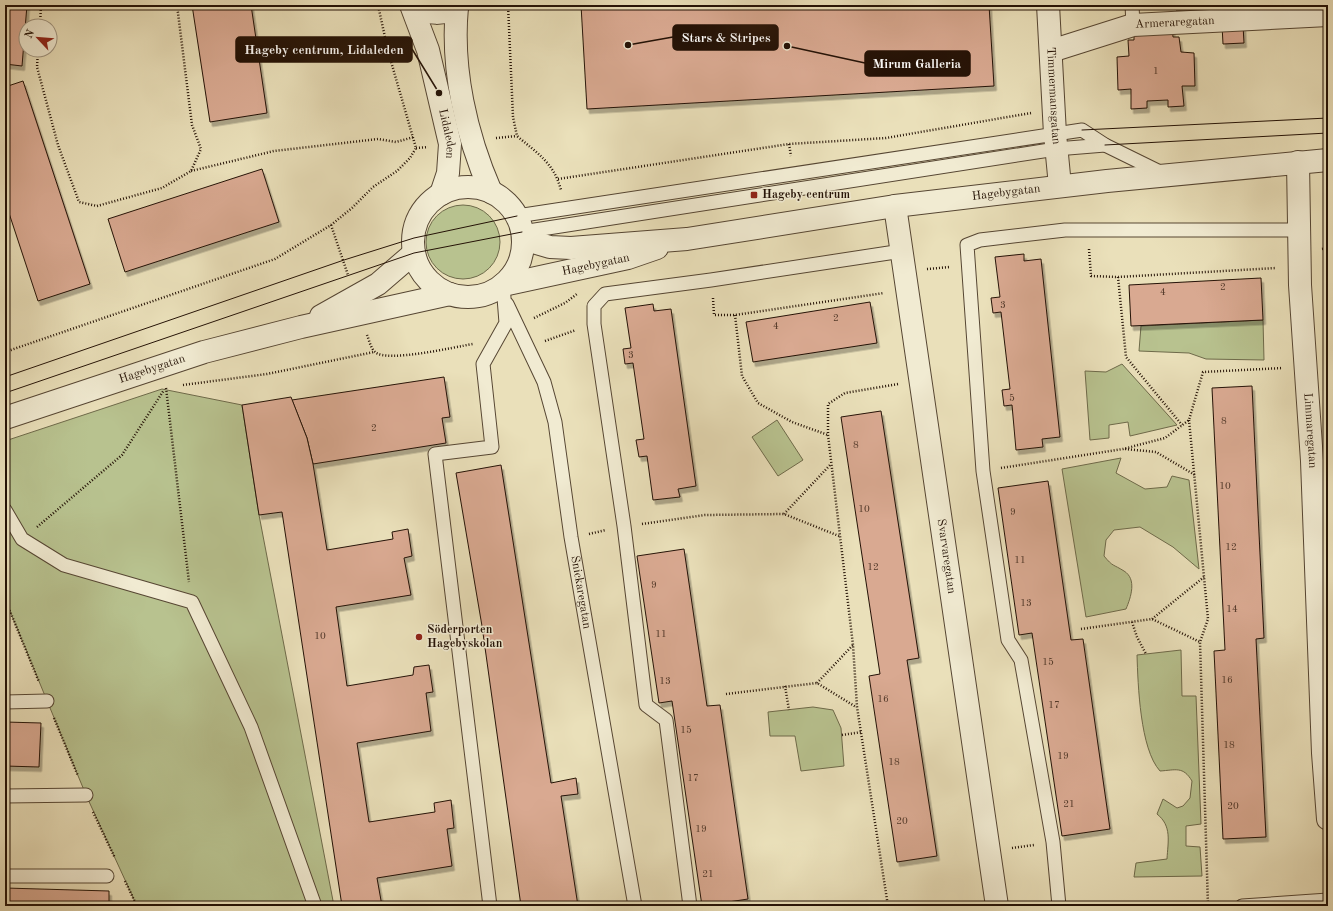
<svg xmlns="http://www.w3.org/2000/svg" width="1333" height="911" font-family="'Old Standard TT',serif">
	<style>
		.green { fill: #b8c28f; stroke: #6e6a4a }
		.building { fill: #d9a991; stroke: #241206; filter: url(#shadow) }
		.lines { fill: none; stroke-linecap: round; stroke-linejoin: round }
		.service-casing { stroke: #564633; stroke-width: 15 }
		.minor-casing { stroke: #564633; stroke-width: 24 }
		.tertiary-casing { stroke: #564633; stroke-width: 24 }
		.path { stroke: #241206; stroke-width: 2.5; stroke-dasharray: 1 2; stroke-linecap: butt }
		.service { stroke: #f1ebd2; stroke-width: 13 }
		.minor { stroke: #f1ebd2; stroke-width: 22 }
		.tertiary { stroke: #f1ebd2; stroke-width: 22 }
		.tram { stroke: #241206; stroke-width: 1 }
		.poi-dot { fill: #8f2418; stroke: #f1ebd2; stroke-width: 1.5 }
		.labels { text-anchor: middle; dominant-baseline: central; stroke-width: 3; stroke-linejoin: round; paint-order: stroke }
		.number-label { font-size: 10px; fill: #513829 }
		.street-label { font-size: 12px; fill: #241206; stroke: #f1ebd2 }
		.poi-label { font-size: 12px; font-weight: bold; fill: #241206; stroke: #f1ebd2; text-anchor: start }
		.leader { fill: none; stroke: #241206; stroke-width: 1.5 }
		.callout-dot { fill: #241206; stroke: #f1ebd2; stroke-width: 1.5 }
		.callout { fill: #241206; stroke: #241206; stroke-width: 1.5 }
		.callout-label { font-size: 13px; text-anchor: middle; font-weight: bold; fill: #fff }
	</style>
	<defs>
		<filter id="shadow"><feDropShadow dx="2.5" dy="4.5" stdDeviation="0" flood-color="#0004"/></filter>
	</defs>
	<rect width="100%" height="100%" fill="#eae0ba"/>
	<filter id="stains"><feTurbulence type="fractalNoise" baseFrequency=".005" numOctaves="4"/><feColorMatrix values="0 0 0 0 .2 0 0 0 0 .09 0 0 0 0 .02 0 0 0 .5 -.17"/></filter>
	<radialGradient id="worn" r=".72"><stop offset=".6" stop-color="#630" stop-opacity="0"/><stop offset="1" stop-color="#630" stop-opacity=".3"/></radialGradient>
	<!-- green -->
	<g class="green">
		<circle cx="463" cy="242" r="37"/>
		<polygon points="1263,320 1264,360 1206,359 1189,353 1139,351 1141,326"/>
		<polygon points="1122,364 1177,425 1130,436 1128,422 1109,425 1109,438 1090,440 1085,371 1106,372"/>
		<polygon points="162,389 242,405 259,515 334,906 137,906 86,795 5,599 5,441"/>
		<polygon points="777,420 803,460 778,476 752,437"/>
		<path d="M 1121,458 L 1116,473 L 1145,489 L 1167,487 L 1172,476 L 1189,480 L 1199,569 L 1173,547 L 1140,527 L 1114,530 L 1106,540 L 1104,556 C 1113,567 1113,564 1124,571 C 1137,579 1131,597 1126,609 L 1086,617 L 1062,469 Z"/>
		<path d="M 1181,650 L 1182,696 L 1196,696 L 1201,824 L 1186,826 L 1186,846 L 1200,847 L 1202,876 L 1134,877 L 1136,863 L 1167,859 C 1168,841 1172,826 1157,814 L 1163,799 L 1177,808 L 1183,806 L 1190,798 L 1192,781 C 1183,766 1176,770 1160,771 C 1140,749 1138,685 1137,655 Z"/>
		<polygon points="813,707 833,710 841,728 844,766 801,771 795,736 770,736 768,712"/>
	</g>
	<!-- building -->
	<g class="building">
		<polygon points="5,5 27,5 22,66 5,64"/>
		<polygon points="192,5 251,5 267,113 210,122"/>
		<polygon points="581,5 989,5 994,86 587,109"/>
		<polygon points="1176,5 1269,5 1176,10"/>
		<polygon points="1222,25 1243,25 1244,43 1223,44"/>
		<polygon points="1172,26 1173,37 1179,37 1181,52 1194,53 1195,86 1182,86 1184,106 1168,107 1168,100 1147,101 1147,108 1131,109 1131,89 1118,90 1117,57 1129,56 1128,40 1134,40 1134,29"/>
		<polygon points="23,81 90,284 38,301 5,201 5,87"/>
		<polygon points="262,169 279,222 125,272 108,219"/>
		<polygon points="1024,254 1024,261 1041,259 1060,437 1042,439 1043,447 1016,450 1012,405 1004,406 1002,390 1010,389 1001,312 993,313 991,298 1000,297 995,257"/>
		<polygon points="1261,278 1263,320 1131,326 1129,285"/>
		<polygon points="870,302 877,343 753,362 746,322"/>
		<polygon points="653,304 654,311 671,309 696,486 678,489 680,497 653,500 647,456 639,457 636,440 644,439 633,363 625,364 623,349 631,348 625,308"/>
		<polygon points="444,377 450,417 442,418 446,443 313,464 307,438 292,400"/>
		<polygon points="1252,386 1264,638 1256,639 1266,837 1223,839 1214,651 1225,650 1212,388"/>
		<polygon points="291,397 307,438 313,464 327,550 393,539 392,532 408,529 412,556 404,558 411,595 336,607 347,686 413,675 414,667 429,665 433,692 426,693 431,731 357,743 369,822 435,812 434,803 451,800 454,828 447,829 452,866 377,878 382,906 342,906 282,512 259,515 242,405"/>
		<polygon points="881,411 919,658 907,660 937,856 897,862 869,676 880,674 841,417"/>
		<polygon points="501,465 551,783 576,778 578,794 561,796 578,906 521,906 482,626 456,473"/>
		<polygon points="1048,481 1071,640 1083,639 1110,829 1062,836 1032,633 1019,635 998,488"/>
		<polygon points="684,549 707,706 720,705 748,899 702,906 672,701 659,703 637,556"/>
		<polygon points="5,722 41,723 39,767 5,766"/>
		<polygon points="5,888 109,891 109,906 5,906"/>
	</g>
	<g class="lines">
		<!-- service casing -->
		<g class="service-casing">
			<g id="service">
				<polyline points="1132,5 1133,25"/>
				<polyline points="517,216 1082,130 1105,145 1162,173"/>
				<polyline points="522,232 1056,149 1105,145"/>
				<path id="s1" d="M 507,304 L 544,382 L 555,422 L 571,537 L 635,906"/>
				<polyline points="5,510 22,539 64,565 192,602 251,727 315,906"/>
				<polyline points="5,702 47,701"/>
				<polyline points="5,796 86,795"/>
				<polyline points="5,876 107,876"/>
				<polyline points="490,906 435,454 492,447 483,364 506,323 503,285"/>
				<polyline points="690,906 666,720 646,705 624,526 594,324 594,306 605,294 711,280 902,251"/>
				<polyline points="1059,906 1053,842 1021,660 1008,640 983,471 967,245 980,240 1065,230 1299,230"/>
				<polyline points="1242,906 1328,900"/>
			</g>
		</g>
		<!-- minor casing -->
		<g class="minor-casing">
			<g id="minor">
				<path id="s2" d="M 1048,5 L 1055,134 L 1060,186"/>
				<path id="s3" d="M 1051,51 L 1133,25 L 1328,15"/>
				<path id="s4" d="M 1298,162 L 1300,285 L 1312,461 L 1323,753 L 1328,819"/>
				<path id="s5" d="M 895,206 L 997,906"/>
			</g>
		</g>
		<!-- tertiary casing -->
		<g class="tertiary-casing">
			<g id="tertiary">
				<path id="s6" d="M 411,5 L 428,50 L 450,144 L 448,173 L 441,194"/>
				<path d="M 414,5 C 427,15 445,16 458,5"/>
				<path d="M 457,7 C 451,69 466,135 491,192"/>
				<circle cx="468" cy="242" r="55"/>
				<path id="s7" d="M 523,239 L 550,247 L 571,248 L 687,239 L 895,206 L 1107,181 L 1328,160"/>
				<path id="s8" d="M 503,285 L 628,258 L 657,248"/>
				<polyline points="321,316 378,284 414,253"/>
				<path id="s9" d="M 5,418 L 204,352 L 301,327 L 450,294"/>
			</g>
		</g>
		<!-- path -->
		<g class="path">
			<path d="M 508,5 L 513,117 L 517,136 C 537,153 554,163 561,190"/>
			<polyline points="40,26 41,5"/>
			<polyline points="38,50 37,67 58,145 79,202 97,206 162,188 191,171 201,149 192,125 177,5"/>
			<polyline points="496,138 517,136"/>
			<polyline points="789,144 791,156"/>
			<polyline points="416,148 428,147"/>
			<polyline points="191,171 274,151 378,139 396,142 414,137"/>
			<polyline points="558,179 789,144 886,138 1031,113"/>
			<polyline points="331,225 348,275"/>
			<polyline points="1089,249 1091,276 1118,277 1276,268"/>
			<polyline points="1322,249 1328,248"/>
			<polyline points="927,269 950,267"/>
			<polyline points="1118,277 1126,357 1182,425"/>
			<polyline points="713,298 714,315 735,315 884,293"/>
			<polyline points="735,315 742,376 758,403 792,422 828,435"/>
			<polyline points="534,318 565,303 577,294"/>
			<path d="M 367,335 C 369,340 371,349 375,352 C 387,363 454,347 473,344"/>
			<polyline points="545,341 576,330"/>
			<polyline points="5,352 275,259 331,225 352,208 373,187 397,171 410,158 416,148 388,51 378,5"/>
			<polyline points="183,385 267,374 374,352"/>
			<polyline points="166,388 189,582"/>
			<polyline points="1189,420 1208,619 1200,642 1208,906"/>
			<polyline points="1125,449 1156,452 1195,475"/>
			<polyline points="1001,468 1123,449 1165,438 1189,420 1203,372 1283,368"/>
			<polyline points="784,514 831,464"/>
			<polyline points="642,524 705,515 784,514 839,536"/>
			<polyline points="37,527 122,455 164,390"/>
			<polyline points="589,534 606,530"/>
			<polyline points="5,599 39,682"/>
			<polyline points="1152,619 1204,577"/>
			<polyline points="1132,622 1137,637 1146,654"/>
			<polyline points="1081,629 1152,619 1200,642"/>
			<polyline points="817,683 853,645"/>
			<polyline points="785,686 789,710"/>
			<polyline points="726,694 817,683 856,707"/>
			<polyline points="54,718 78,776"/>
			<polyline points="842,735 862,732"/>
			<polyline points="93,812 115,858"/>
			<polyline points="1012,848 1034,845"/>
			<polyline points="125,881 137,906"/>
			<polyline points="888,906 857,707 853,645 828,435 828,404 845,393 898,384"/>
		</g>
		<!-- service -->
		<use href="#service" class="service"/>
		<!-- minor -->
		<use href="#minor" class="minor"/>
		<!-- tertiary -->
		<use href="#tertiary" class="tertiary"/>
		<!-- tram -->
		<g class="tram">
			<polyline points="1082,130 1328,118"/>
			<polyline points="1105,145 1328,133"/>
			<polyline points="5,377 344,260 414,238 517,216"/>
			<polyline points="5,393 414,253 522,232"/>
		</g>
	</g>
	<!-- markers -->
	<g class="poi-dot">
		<rect x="750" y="191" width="8" height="8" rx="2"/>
		<circle cx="419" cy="637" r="4"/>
	</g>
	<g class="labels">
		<!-- number labels -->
		<g class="number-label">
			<text x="1156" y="71">1</text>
			<text x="1223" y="287">2</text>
			<text x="1163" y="292">4</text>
			<text x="1003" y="305">3</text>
			<text x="836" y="318">2</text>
			<text x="776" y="326">4</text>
			<text x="631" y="355">3</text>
			<text x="1012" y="398">5</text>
			<text x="1224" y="421">8</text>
			<text x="374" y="428">2</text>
			<text x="856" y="445">8</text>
			<text x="1225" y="486">10</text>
			<text x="864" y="509">10</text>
			<text x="1013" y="512">9</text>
			<text x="1231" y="547">12</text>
			<text x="1020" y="560">11</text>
			<text x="873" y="567">12</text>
			<text x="654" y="585">9</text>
			<text x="1026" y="603">13</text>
			<text x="1232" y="609">14</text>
			<text x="661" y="634">11</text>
			<text x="320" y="636">10</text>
			<text x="1048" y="662">15</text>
			<text x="1227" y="680">16</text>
			<text x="665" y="681">13</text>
			<text x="883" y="699">16</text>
			<text x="1054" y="705">17</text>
			<text x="686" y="730">15</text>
			<text x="1229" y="745">18</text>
			<text x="1063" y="756">19</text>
			<text x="894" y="762">18</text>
			<text x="693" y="778">17</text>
			<text x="1069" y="804">21</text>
			<text x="1233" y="806">20</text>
			<text x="902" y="821">20</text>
			<text x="701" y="829">19</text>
			<text x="708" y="874">21</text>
		</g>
		<!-- street labels -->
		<g class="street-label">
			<text stroke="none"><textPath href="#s3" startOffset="128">Armeraregatan</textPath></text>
			<text stroke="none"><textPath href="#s2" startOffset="91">Timmermansgatan</textPath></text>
			<text stroke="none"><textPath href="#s6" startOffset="134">Lidaleden</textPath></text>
			<text stroke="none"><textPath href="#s7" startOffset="488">Hagebygatan</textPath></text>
			<text stroke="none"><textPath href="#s8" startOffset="95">Hagebygatan</textPath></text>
			<text stroke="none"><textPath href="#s9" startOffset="155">Hagebygatan</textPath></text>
			<text stroke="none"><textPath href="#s4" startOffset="269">Limmaregatan</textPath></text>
			<text stroke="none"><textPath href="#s5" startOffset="354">Svarvaregatan</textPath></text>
			<text stroke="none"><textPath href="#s1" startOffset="300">Snickaregatan</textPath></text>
		</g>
		<!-- poi labels -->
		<g class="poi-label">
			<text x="762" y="195">Hageby centrum</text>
			<text x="427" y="630">Söderporten<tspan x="427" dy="14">Hagebyskolan</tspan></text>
		</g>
	</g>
	<!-- callouts -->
	<path class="leader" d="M628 45L673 37M439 93L412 49M787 46L865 63"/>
	<g class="callout-dot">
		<circle cx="628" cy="45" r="4"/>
		<circle cx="439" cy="93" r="4"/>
		<circle cx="787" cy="46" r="4"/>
	</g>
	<g class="callout">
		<rect x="673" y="25" width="105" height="25" rx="4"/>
		<rect x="236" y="37" width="176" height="25" rx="4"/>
		<rect x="865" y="51" width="105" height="25" rx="4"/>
	</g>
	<g class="callout-label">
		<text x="726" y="42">Stars &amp; Stripes</text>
		<text x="324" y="54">Hageby centrum, Lidaleden</text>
		<text x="917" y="68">Mirum Galleria</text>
	</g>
	<!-- margin -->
	<rect width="1333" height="911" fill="none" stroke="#eae0ba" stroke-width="20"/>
	<rect x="6" y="6" width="1321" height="899" fill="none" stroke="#241206" stroke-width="2"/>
	<rect x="10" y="10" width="1313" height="891" fill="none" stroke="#241206"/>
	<!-- north arrow -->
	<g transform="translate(38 38) rotate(296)"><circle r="19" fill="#f1ebd2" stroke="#9f9480"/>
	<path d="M0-3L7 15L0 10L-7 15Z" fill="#8f2418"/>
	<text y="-6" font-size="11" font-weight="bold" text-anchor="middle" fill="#241206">N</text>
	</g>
	<rect width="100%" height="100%" filter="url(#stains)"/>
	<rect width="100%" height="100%" fill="url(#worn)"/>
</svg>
